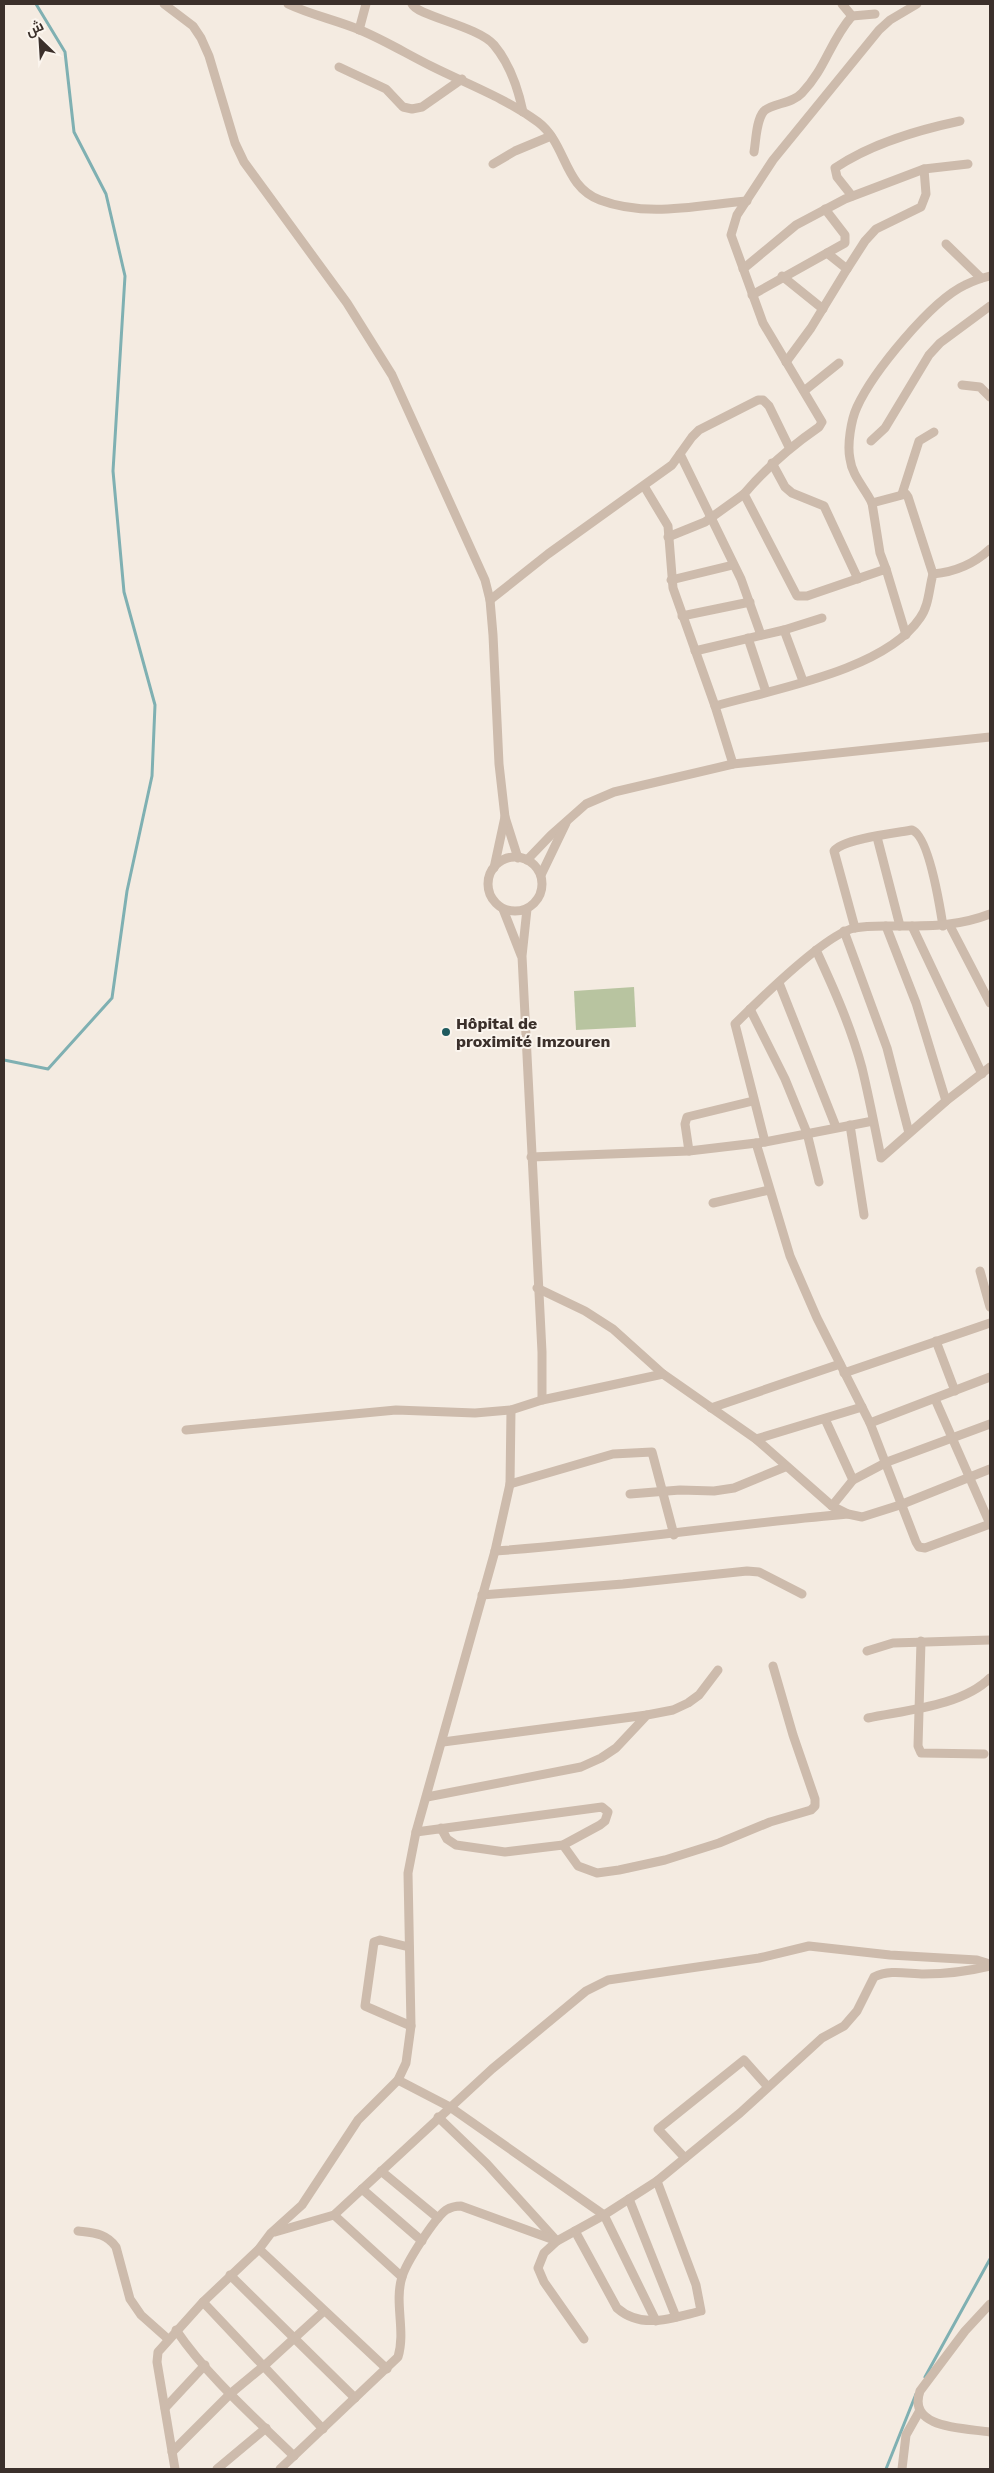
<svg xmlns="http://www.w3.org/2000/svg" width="994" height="2473" font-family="'Work Sans',Cairo,sans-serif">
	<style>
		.pitch { fill: #b8c4a0 }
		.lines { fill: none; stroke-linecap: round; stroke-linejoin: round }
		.stream { stroke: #7fb0b2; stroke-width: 3 }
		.street { stroke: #cdbbac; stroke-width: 9 }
		.poi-dot { fill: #1f5a5e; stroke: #fbf5ee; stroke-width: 2 }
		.labels { text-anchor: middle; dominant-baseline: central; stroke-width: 4; stroke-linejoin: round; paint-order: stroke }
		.poi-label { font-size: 16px; font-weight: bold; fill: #3b302b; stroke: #fbf5ee; text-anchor: start }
	</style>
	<rect width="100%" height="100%" fill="#f4ebe1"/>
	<!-- pitch -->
	<polygon class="pitch" points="634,987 636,1027 576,1030 574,991"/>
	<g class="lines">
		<!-- stream -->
		<g class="stream">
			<polyline points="4,1060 48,1069 112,998 127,891 152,776 155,705 124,592 113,471 125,276 106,194 74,132 65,52 36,4"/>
			<polyline points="925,2377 990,2259"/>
			<polyline points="886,2469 916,2394"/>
		</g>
		<!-- street -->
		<g class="street">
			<polyline points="164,4 193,26 201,38 209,56 235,143 244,162 347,303 392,375 485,580 490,600 493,635 499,764 505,817 518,858"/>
			<path d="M 288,4 C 311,15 336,20 360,30 C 384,40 407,54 431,66 C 467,84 505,98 538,122 C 567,144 563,186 600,200 C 647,218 699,205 747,201"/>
			<path d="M 412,4 C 417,16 478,26 494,45 C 510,64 518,88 523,112"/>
			<polyline points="842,4 852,16 875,14"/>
			<polyline points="359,30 366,4"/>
			<polyline points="339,67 386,89 403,107 412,109 422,107 462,79"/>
			<path d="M 754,152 C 756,141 756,120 764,111 C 773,103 792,104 802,93 C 826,68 830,41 852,16"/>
			<polyline points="493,164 515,151 551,136"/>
			<path d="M 852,196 L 837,177 L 835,168 C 872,143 918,130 960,121"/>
			<polyline points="946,244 981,278"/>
			<polyline points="743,269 796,225 845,199 924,169 968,164"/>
			<polyline points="847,269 865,241 876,229 921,207 926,194 924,169"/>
			<polyline points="782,276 823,309"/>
			<polyline points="752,295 845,243 845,235 825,209"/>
			<polyline points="786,362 811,328 847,269 827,253"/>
			<polyline points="962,385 980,387 990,397"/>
			<polyline points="804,391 839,363"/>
			<polyline points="871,441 885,428 929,355 940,343 990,306"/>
			<polyline points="680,454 741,579 761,635"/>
			<polyline points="772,463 785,487 792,493 824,506 858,579"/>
			<path d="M 644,486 L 668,526 L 673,588 L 715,706 C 775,689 885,670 920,618 C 929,606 929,588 933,574 C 955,572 974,564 990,549"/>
			<polyline points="902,494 919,441 934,432"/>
			<path d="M 872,503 C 865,488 852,476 850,459 C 847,445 851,420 857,407 C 873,372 931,301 965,285 C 973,281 982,278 990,276"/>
			<polyline points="668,537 705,522 744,494"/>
			<polyline points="886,569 880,553 872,503 906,494 908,497 933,574"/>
			<polyline points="671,580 733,565"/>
			<polyline points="490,600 548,554 672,465 692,437 699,430 758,400 763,400 769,406 789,447"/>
			<polyline points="682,616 750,602"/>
			<polyline points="784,630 822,618"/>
			<path d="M 906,635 L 886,569 L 807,596 L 797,596 L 744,494 C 767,467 790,447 819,427 L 822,422 L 763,323 L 731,235 L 737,215 L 773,160 L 879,30 L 890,20 L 917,4"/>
			<polyline points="748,638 766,692"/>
			<polyline points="695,651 784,630 803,681"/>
			<polyline points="715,706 733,764"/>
			<polyline points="877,837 900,926"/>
			<circle cx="515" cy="884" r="27"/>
			<polyline points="527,860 551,835 586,804 614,792 733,764 990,737"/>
			<polyline points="494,868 505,817"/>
			<polyline points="541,875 566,823"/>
			<polyline points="503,909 521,955"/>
			<polyline points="527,909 522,956 542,1352 542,1400"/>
			<polyline points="886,926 916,1003 946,1101"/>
			<polyline points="912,926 982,1074"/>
			<polyline points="950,926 990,1003"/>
			<path d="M 855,928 L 834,851 C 842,839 895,833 912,830 C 929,836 940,907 943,926"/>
			<polyline points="844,931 887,1048 909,1133"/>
			<path d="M 816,950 C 834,989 851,1027 862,1068 C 869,1097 875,1128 881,1158 L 946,1101 L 990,1067"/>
			<polyline points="779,983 836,1127"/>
			<polyline points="750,1009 785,1079 807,1133 819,1182"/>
			<polyline points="850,1125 864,1215"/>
			<path d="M 765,1142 L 735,1024 C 758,1001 825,935 854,928 C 869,925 885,926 900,926 C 933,926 959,926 990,914"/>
			<polyline points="756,1143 790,1256 817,1318 870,1423 916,1542 919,1547 925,1548 990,1524"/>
			<polyline points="689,1151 685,1124 687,1117 753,1101"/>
			<polyline points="531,1157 689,1151 765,1142 873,1121"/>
			<polyline points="713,1203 769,1190"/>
			<polyline points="980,1271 990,1307"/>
			<polyline points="537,1288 585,1311 613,1329 663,1374 756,1439 832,1506 848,1514 862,1517 900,1505 990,1469"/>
			<polyline points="936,1341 955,1391"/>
			<polyline points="844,1373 990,1323"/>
			<polyline points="935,1399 990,1524"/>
			<polyline points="711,1408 840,1364"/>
			<polyline points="825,1419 853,1480"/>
			<polyline points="870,1423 990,1377"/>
			<polyline points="186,1430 396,1410 475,1413 511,1410 542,1400 663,1374"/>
			<polyline points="756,1439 862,1407"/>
			<polyline points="510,1484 613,1454 652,1452 674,1535"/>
			<polyline points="630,1494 680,1490 714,1491 734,1488 785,1467"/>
			<polyline points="832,1506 853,1480 887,1462 990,1424"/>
			<path d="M 495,1551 C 614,1543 730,1524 848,1514"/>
			<polyline points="482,1595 623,1584 747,1571 759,1572 802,1594"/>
			<polyline points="921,1641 918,1746 921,1753 984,1754"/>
			<polyline points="867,1651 893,1643 990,1640"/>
			<path d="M 868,1718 C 906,1710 962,1706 990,1678"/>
			<polyline points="443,1742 647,1715"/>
			<polyline points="427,1797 581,1767 601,1758 616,1748 647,1715 673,1710 688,1703 699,1695 718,1670"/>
			<polyline points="416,1832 602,1807 608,1812 605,1821 600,1825 563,1845 505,1852 456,1845 447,1839 441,1828"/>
			<polyline points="563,1845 578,1866 597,1873 619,1870 665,1860 719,1843 770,1822 811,1810 815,1806 815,1799 793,1735 773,1666"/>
			<polyline points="409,1947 380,1940 374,1942 365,2006 411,2026"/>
			<polyline points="398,2080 450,2107 604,2215 656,2321"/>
			<polyline points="438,2117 487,2164 555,2239"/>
			<polyline points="685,2158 658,2129 744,2060 768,2087"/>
			<polyline points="381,2171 438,2218"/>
			<polyline points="362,2189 422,2241"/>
			<polyline points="629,2199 676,2317"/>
			<polyline points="334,2215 402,2277"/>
			<path d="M 78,2231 C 94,2233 106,2233 116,2247 L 130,2299 L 141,2315 L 168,2339"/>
			<path d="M 575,2231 L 617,2308 C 642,2330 672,2318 701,2311 L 696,2285 L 657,2181"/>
			<polyline points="275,2232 334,2215 492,2069 586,1991 608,1980 759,1958 809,1946 890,1955 977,1960 990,1964"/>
			<polyline points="259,2249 387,2369"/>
			<polyline points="230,2275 355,2398"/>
			<polyline points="203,2302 323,2429"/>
			<path d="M 990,2304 L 965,2331 L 920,2391 C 907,2429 964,2428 990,2432"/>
			<path d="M 176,2330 C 208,2377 253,2416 294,2456"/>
			<path d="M 584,2339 L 544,2282 L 538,2268 L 544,2253 L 557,2241 L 604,2215 L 657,2181 L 740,2113 L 822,2038 L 844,2026 L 857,2011 L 874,1977 C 890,1969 908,1974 924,1974 C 947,1974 969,1971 990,1966"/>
			<polyline points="165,2408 205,2365"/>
			<polyline points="172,2452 230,2394 265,2365 324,2311"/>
			<polyline points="175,2469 157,2362 158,2352 203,2302 259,2249 271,2233 302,2205 358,2120 398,2080 406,2063 411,2026 408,1873 416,1832 495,1551 510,1484 511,1410"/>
			<polyline points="217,2469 266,2428"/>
			<path d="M 280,2469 L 398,2357 C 406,2331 394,2303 402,2277 C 406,2263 434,2219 446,2210 C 451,2207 455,2206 461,2206 L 557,2241"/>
			<polyline points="902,2469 906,2435 919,2412"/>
		</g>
	</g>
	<!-- markers -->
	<circle class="poi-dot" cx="446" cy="1032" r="5"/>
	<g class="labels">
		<!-- poi labels -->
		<g class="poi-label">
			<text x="456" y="1023">Hôpital de<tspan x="456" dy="18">proximité Imzouren</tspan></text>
		</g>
	</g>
	<!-- border -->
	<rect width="994" height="2473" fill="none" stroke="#3b302b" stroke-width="10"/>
	<!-- north arrow -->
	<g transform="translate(40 40) rotate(335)" stroke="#fbf5ee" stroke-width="4" paint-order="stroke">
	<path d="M0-4L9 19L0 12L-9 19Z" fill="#3b302b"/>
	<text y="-8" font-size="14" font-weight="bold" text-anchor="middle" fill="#3b302b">ش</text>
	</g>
</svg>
